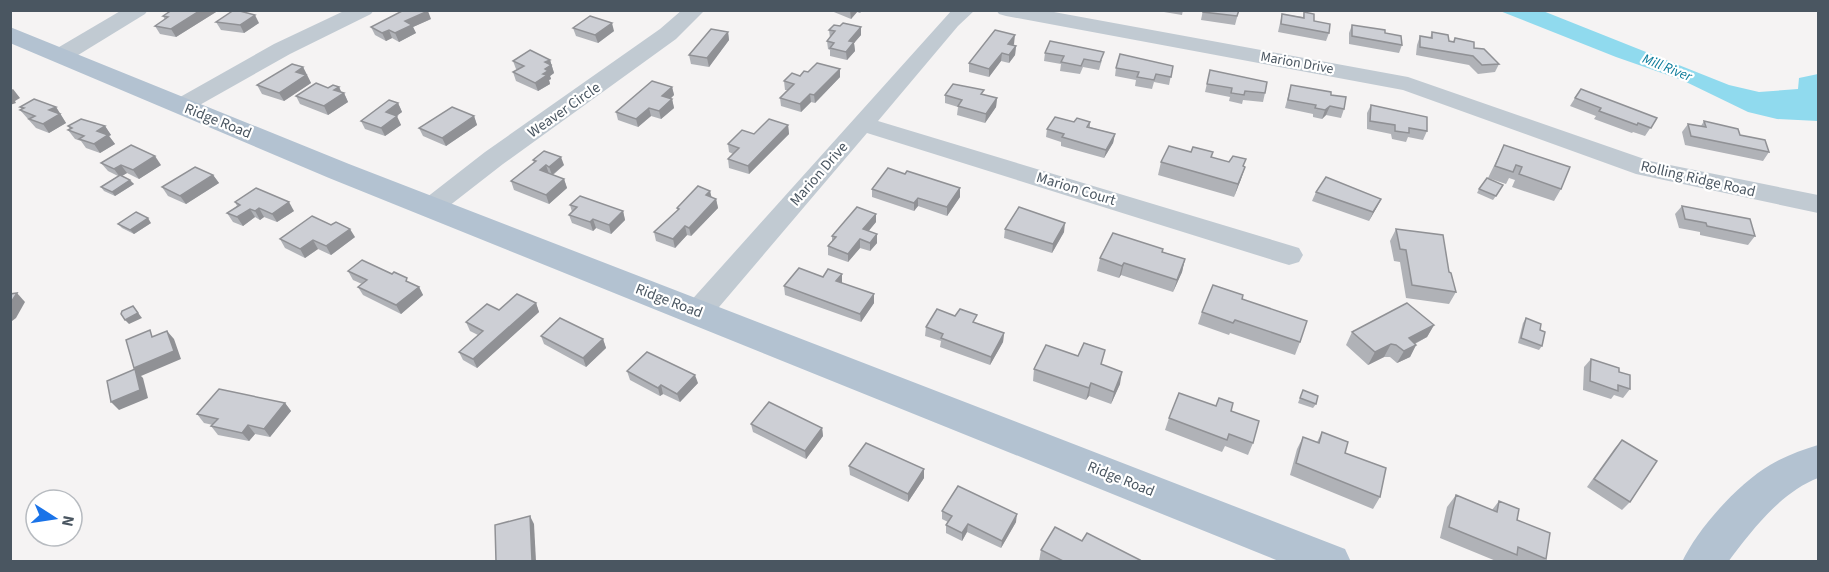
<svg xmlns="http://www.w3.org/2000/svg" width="1829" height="572" font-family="'Source Sans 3',sans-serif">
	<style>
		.water { fill: #90daee }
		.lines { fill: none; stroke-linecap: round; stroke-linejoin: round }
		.minor { fill: #c1cad2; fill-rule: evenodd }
		.major { fill: #b3c2d1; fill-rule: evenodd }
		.wall { fill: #b0b2b7 }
		.shaded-wall { fill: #909195 }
		.building { fill: #cdcfd5; stroke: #909195; stroke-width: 1.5 }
		.labels { text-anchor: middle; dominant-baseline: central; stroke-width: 4.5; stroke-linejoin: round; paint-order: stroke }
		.far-street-label { font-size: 14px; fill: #4a5661; stroke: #fff }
		.far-water-label { font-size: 14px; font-style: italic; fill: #0c7c9b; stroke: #fff }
		.street-label { font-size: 15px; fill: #4a5661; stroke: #fff }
	</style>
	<rect width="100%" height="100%" fill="#f5f3f3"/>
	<!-- water -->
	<polygon class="water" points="1500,11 1543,11 1729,85 1759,92 1798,89 1799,78 1818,74 1818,121 1777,119 1748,112 1682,80 1616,57"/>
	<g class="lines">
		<!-- minor -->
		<g class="minor">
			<polygon points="122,10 148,10 145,14 70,60 62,62 54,60 51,55 54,50"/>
			<polygon points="346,10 374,10 371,14 290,54 189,111 181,113 173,111 169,106 173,101 274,44"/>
			<polygon points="682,10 705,10 676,39 503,164 440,213 431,216 422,213 418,207 422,201 485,152 660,29"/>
			<polygon points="952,10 975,10 958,26 878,121 1299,248 1303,255 1299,262 1289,265 1279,262 867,133 708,320 698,323 688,320 683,312 688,304"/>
			<polygon points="996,10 1043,10 1408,77 1650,161 1818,195 1818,213 1636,174 1403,90 1006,16 999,14"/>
		</g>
		<!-- major -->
		<g class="major">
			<polygon points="10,27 349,164 1345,549 1351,562 1281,562 329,178 10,43"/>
			<path d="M 1818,445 L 1818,478 C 1780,493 1753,529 1728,562 L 1682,562 C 1698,528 1738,484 1770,465 C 1785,456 1802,450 1818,445 Z"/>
		</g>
	</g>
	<!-- wall -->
	<g class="wall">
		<polygon points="172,10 215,10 216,12 176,37 160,34 155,26 165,20 163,16"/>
		<polygon points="829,10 863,10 860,13 857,12 851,19"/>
		<polygon points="1152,10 1183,10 1182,15"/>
		<polygon points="1203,10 1239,10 1235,25 1201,20"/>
		<polygon points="1304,12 1314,21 1329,33 1326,41 1278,32 1282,14 1303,17"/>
		<polygon points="431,19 413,27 416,33 399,42 392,38 386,41 375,35 371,27"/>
		<polygon points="216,22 259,23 244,33 221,30"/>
		<polygon points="1352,25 1385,33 1402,45 1399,53 1349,44 1349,33"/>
		<polygon points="840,26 861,27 861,35 854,43 855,51 847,60 830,56 830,50 828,49 827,41 830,38 829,30"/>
		<polygon points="573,28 614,31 598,43 576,36"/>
		<polygon points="728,32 729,40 709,67 691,64 689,55"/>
		<polygon points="1432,32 1449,41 1453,42 1455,38 1474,48 1499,64 1495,72 1478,74 1469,65 1416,55 1417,45 1420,36 1430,38"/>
		<polygon points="1014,44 1013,46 1016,46 1015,55 1009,63 1001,61 989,77 969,72 969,63"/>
		<polygon points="1045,53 1102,60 1099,70 1083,67 1080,74 1060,71 1061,64 1044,61"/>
		<polygon points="550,60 554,73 550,76 551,79 549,80 550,84 538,91 516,81 513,72 517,70 516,69 513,61"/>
		<polygon points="1173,66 1169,85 1154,82 1152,89 1135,86 1136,80 1115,76 1116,68"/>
		<polygon points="303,67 311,83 284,101 262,94 257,85"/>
		<polygon points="1210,70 1265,93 1263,102 1243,100 1242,104 1229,101 1230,97 1205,92"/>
		<polygon points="800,76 840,77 815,103 811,102 801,112 781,106 780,98 788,90 785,90 784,81"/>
		<polygon points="1291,85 1331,95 1344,109 1341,118 1326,115 1322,119 1313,117 1313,114 1285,108"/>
		<polygon points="339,87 342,93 344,93 348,102 328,115 300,104 296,96 328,88"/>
		<polygon points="672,87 674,95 670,99 672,99 674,108 661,119 651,116 638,127 618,120 616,112"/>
		<polygon points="945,95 984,95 997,98 996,107 985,123 957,115 958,107 945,103"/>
		<polygon points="1575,98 1657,118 1645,136 1633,132 1632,133 1594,119 1596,116 1570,106"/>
		<polygon points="398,103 402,112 396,116 401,125 385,136 365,129 361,121"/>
		<polygon points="1371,105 1427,131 1423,140 1408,137 1406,142 1392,139 1391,134 1367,129 1367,113"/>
		<polygon points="20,107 56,107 66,123 49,133 36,128 20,110 22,109"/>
		<polygon points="474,116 477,125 446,146 423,136 419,128"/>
		<polygon points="1704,121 1740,135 1769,152 1763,161 1685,145 1682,132 1688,124 1701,126"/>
		<polygon points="1074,122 1090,122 1090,127 1115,134 1113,143 1104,158 1061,146 1061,142 1046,137 1047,129"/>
		<polygon points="788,125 789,134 749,174 729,168 728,159 733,154 729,152 728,144 754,134"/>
		<polygon points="68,126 105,126 111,135 109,136 115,144 100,153 86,148 81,141 75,139 68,130 70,129"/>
		<polygon points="1504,145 1561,189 1554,201 1512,187 1515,180 1509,178 1506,184 1488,178"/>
		<polygon points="1212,158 1245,167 1241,179 1234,197 1158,175 1161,162"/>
		<polygon points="533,160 564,165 553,175 564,179 567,188 549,204 514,190 511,181 534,163"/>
		<polygon points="101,163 161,165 139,179 127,173 122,176 134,184 115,196 104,191 101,187 118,176 108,171"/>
		<polygon points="905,174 960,188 960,197 947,216 918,206 914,211 872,197 872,189"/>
		<polygon points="213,175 219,183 186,204 168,196 162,187"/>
		<polygon points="1479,189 1501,189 1493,200 1477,193"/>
		<polygon points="710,191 711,198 716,199 718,208 691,236 687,235 675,248 656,241 654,232 678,211 677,208"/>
		<polygon points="1316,192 1381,199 1369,221 1312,201"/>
		<polygon points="235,202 294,211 277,222 264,217 260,220 255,217 243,226 233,222 227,213 237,206"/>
		<polygon points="570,205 623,211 625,220 611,234 596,228 593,231 572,223 569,215 572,212"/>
		<polygon points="1682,206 1755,236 1748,245 1700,235 1700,232 1679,228 1675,214"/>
		<polygon points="876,222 868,231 877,234 877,243 870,251 860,248 848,262 828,255 828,246 832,241 832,236"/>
		<polygon points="151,223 134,234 122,228 118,224"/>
		<polygon points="1005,229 1064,232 1052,253 1004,238"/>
		<polygon points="1396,229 1449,272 1456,292 1449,304 1406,298 1400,262 1394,261 1390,241"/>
		<polygon points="355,237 331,255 318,249 305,258 285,248 280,239"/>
		<polygon points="1163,252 1185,259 1182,272 1173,292 1121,275 1119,278 1097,271 1100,258"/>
		<polygon points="348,271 392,274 419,287 423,295 401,314 363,295 358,287 362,284 353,280"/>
		<polygon points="842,274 842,283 874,303 861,322 785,295 784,286 823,277"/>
		<polygon points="1242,299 1300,342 1295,355 1230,333 1229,335 1198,324 1202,312"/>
		<polygon points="536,303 539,312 477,368 463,360 459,352 478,335 470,331 466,322 499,310"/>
		<polygon points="1526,318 1540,330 1542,346 1539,350 1518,343 1523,323"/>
		<polygon points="977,323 1004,333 1003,342 990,365 940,347 941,341 925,336 926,327"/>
		<polygon points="1434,325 1427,337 1415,344 1416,345 1410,357 1397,363 1390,357 1384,357 1368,365 1346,345 1352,332"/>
		<polygon points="541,336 603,339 606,348 586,367 544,344"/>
		<polygon points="1591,359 1619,372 1630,389 1623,398 1614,395 1611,399 1583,390 1584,367"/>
		<polygon points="1102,365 1120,384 1111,404 1089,396 1086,400 1033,381 1034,369"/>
		<polygon points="627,371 698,383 680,402 663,394 660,396 630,380"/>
		<polygon points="1303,390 1316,404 1313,408 1298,403"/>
		<polygon points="285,403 291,411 270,437 255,434 249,441 218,435 211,426 213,425 204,423 197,414"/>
		<polygon points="1216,406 1253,443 1248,455 1225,446 1222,452 1165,430 1169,418"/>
		<polygon points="751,424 822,428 823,436 806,459 753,432"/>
		<polygon points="1322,432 1345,453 1380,497 1373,509 1290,475 1297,449 1303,437 1317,442"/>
		<polygon points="1622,440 1630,502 1622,510 1587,487 1615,448"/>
		<polygon points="849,466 924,478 908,502 850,475"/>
		<polygon points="1456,495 1492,510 1499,501 1517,520 1546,559 1543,561 1516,561 1512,560 1511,561 1496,561 1440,538 1447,507"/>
		<polygon points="942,511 1016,522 1001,548 967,532 962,541 946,533 946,525 948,522 942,519"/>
		<polygon points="1082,541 1139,561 1039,561 1041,550"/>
	</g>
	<!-- shaded-wall -->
	<g class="shaded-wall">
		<polygon points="201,10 215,10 216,12 176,37 171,29"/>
		<polygon points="850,10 857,10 857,12 851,19"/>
		<polygon points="428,11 431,19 413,27 416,33 399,42 395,33 405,21"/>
		<polygon points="255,15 259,23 244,33 240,25"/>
		<polygon points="612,23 614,31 598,43 595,35"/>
		<polygon points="861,27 861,35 854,43 855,51 847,60 846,52 849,41"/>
		<polygon points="389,30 392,38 386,41 382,33"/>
		<polygon points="728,32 729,40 709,67 707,58"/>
		<polygon points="1015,35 1014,44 1007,53 1008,44"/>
		<polygon points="1016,46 1015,55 1009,63 1009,55"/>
		<polygon points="1002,53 1001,61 989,77 989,69"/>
		<polygon points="550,60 554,73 550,76 551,79 549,80 550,84 538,91 535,83 543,74 545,62"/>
		<polygon points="303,67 311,83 284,101 279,93 296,72"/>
		<polygon points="840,69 840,77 815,103 814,95"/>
		<polygon points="339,87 342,94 344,93 348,102 328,115 324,106 334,90"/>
		<polygon points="672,87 674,95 664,105 662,96"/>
		<polygon points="13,89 20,98 15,101 16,103 10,105 10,91"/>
		<polygon points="810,94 811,102 801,112 800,104"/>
		<polygon points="997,98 996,107 985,123 986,114"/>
		<polygon points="672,99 674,108 661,119 659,111"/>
		<polygon points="398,103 402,112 390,121 386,112"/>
		<polygon points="1330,106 1326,115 1322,119 1325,110"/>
		<polygon points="56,107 66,123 49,133 43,124 49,110"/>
		<polygon points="649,108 651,116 638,127 636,119"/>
		<polygon points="397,116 401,125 385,136 381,128"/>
		<polygon points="474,116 477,125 446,146 442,138"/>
		<polygon points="788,125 789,134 749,174 748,166"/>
		<polygon points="105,126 111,135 109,136 115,144 100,153 94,144 97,131"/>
		<polygon points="1115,134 1113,143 1104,158 1106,150"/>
		<polygon points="155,156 161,165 139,179 133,170"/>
		<polygon points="561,157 564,165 552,175 549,167"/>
		<polygon points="121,165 127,173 120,177 114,169"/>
		<polygon points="546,165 549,174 540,170"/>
		<polygon points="1245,167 1241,179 1234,197 1238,184"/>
		<polygon points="213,175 219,183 186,204 180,196"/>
		<polygon points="564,179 567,188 549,204 546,195"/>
		<polygon points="130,180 134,184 115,196 112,192"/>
		<polygon points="960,188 960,197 947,216 947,207"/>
		<polygon points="710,191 712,199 706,195"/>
		<polygon points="918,198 918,206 914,211 914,203"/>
		<polygon points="716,199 718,208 691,236 689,228"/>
		<polygon points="1381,199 1377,207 1369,221 1373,212"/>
		<polygon points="289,202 294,211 277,222 272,214"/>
		<polygon points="259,208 264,217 260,220 255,211"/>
		<polygon points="250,209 255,217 243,226 237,217"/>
		<polygon points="623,211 625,220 611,234 609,225"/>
		<polygon points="876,214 876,222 863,238 863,229"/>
		<polygon points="148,218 151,223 134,234 130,230"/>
		<polygon points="593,219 596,228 593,231 590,222"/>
		<polygon points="1065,223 1064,232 1052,253 1053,244"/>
		<polygon points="685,226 687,235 675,248 673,239"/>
		<polygon points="350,229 355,237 331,255 326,246"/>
		<polygon points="877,234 877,243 870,251 870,243"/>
		<polygon points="860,239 860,248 848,262 848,254"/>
		<polygon points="313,240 318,249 305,258 300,249"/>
		<polygon points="1185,259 1182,272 1173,292 1177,280"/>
		<polygon points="1124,263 1121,275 1119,278 1122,266"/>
		<polygon points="842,274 842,283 837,290 836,281"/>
		<polygon points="419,287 423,295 401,314 396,305"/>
		<polygon points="17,293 25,302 16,318 12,321 10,320 10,304"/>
		<polygon points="874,294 874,303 861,322 860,314"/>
		<polygon points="536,303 539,312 477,368 473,359"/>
		<polygon points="133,306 142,318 129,324 125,320"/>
		<polygon points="1434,325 1427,337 1402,350 1409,338"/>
		<polygon points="167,331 174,339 181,359 141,376 143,378 148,398 119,410 111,402 135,370 134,368"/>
		<polygon points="1004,333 1003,342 990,365 991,357"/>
		<polygon points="603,339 606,348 586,367 583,358"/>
		<polygon points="1391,344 1384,357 1368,365 1375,352"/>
		<polygon points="1416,345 1410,357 1397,363 1404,351"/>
		<polygon points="1122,372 1120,384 1111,404 1114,392"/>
		<polygon points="695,375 698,383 680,402 677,394"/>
		<polygon points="1091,383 1089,396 1086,400 1089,388"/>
		<polygon points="661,385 663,394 660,396 658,388"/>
		<polygon points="285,403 291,411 270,437 264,429"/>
		<polygon points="248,425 255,434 249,441 242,433"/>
		<polygon points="822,428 823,436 806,459 805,451"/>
		<polygon points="924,469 924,478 908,502 908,494"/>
		<polygon points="1017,514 1016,522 1001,548 1002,541"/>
		<polygon points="530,516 534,524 536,561 532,561"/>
		<polygon points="968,524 967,532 962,541 962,533"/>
	</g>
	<!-- building -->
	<g class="building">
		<polygon points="172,10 201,10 171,29 155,26 168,17 163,16"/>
		<polygon points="234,10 236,10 255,15 240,25 216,22"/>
		<polygon points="404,10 428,11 405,21 412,25 395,33 389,30 382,33 371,27"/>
		<polygon points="1203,10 1239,10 1237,16 1203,12"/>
		<polygon points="1304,12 1314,14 1314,21 1330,24 1329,33 1281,24 1282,14 1304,18"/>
		<polygon points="590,16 612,23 595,35 573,28"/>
		<polygon points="843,23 861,27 849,41 854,42 846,52 830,48 834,43 827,41 835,31 829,30 834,25 840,26"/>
		<polygon points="1352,25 1385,30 1385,33 1401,36 1402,45 1352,36"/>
		<polygon points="711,29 728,32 707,58 689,55"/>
		<polygon points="995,30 1015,35 1008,44 1016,46 1009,55 1002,53 989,69 969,63"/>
		<polygon points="1432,32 1448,35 1449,41 1454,42 1455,38 1474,42 1474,48 1484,49 1499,64 1482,65 1473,56 1420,47 1420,36 1432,38"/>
		<polygon points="1050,41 1104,52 1100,62 1084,59 1081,66 1061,62 1064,56 1045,53"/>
		<polygon points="530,50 550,60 545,62 551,65 545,69 548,71 543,74 547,75 535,83 513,72 524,66 513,61"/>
		<polygon points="1120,54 1173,66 1171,77 1156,74 1154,80 1137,77 1139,72 1116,68"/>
		<polygon points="817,63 840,69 814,95 810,94 800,104 780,98 794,84 784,81 792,73 800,76 804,71 808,72"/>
		<polygon points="292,64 303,67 296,72 306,75 279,93 257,85"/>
		<polygon points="1210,70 1267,82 1265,93 1245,91 1244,95 1231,93 1232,88 1207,84"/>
		<polygon points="652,81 672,87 662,96 672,99 659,111 649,108 636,119 616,112"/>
		<polygon points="316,83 328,88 333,85 339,87 334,90 344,93 324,106 296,96"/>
		<polygon points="953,84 984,90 981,94 997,98 986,114 958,106 962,100 945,95"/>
		<polygon points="1291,85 1331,92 1331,95 1346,97 1344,109 1330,106 1325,110 1315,108 1316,105 1288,100"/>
		<polygon points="1581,89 1657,118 1651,128 1638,123 1637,125 1599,111 1601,108 1575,98"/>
		<polygon points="34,99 56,107 49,110 60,114 43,124 29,119 35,116 20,110 24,108 20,107"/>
		<polygon points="389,100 398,103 386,112 397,116 381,128 361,121"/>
		<polygon points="1371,105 1427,117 1427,131 1409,128 1409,133 1395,131 1395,125 1370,121"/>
		<polygon points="452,107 474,116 442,138 419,128"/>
		<polygon points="1055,117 1074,122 1077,118 1090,122 1087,127 1115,134 1106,150 1062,137 1064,134 1047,129"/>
		<polygon points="81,119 105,126 97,131 108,135 94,144 79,139 84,136 68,130 72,128 68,126"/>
		<polygon points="769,119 788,125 748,166 728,159 739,148 728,144 742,130 754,134"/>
		<polygon points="1704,121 1738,129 1740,135 1765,140 1769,152 1691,136 1688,124 1706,127"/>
		<polygon points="131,145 155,156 133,170 121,165 114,169 101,163"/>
		<polygon points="1504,145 1570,167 1561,189 1519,174 1522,167 1516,165 1513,172 1495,166"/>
		<polygon points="1169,146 1191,152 1193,147 1213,152 1211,157 1229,162 1233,156 1246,159 1243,166 1245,167 1238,184 1161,162"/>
		<polygon points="544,151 561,157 549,167 546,165 540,170 564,179 546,195 511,181 536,161 533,160"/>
		<polygon points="195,167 213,175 180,196 162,187"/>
		<polygon points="888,168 905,174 907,171 960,188 947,207 918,198 914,203 872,189"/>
		<polygon points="120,175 130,180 112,192 101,187"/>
		<polygon points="1326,177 1381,199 1373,212 1316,192"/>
		<polygon points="1487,178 1503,185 1496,196 1479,189"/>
		<polygon points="698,186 710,191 706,195 716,199 689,228 685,226 673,239 654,232 679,209 677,208"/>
		<polygon points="256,188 289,202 272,214 259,208 255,211 250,209 237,217 227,213 240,205 235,202"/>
		<polygon points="580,196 623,211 609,225 593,219 590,222 569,215 577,207 570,205"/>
		<polygon points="1682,206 1750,219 1755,236 1707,226 1706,223 1685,219"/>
		<polygon points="857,207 876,214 863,229 877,234 870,243 860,239 848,254 828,246 836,237 832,236"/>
		<polygon points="1019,207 1065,223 1053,244 1005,229"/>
		<polygon points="136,212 148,218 130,230 118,224"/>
		<polygon points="312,216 331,225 336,222 350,229 326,246 313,240 300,249 280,239"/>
		<polygon points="1396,229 1443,235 1449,272 1451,273 1456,292 1412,285 1406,250 1400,249"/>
		<polygon points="1113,233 1163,249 1162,252 1185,259 1177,280 1124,263 1122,266 1100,258"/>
		<polygon points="362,260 392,274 394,272 407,278 406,281 419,287 396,305 358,287 367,280 348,271"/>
		<polygon points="799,268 823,277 828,269 842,274 836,281 874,294 860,314 784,286"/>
		<polygon points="1213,285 1243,295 1242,299 1307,321 1300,342 1235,320 1233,323 1202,312"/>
		<polygon points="17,293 10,304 10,294"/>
		<polygon points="517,294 536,303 473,359 459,352 483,331 466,322 487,304 499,310"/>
		<polygon points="1407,303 1434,325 1409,338 1416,345 1404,351 1396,345 1391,344 1375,352 1352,332"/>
		<polygon points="133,306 138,313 125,320 121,314 122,311"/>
		<polygon points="937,309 955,316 960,309 977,315 973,322 1004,333 991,357 941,338 943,334 926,327"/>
		<polygon points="560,318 603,339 583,358 541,336"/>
		<polygon points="1526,318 1541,324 1540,330 1545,332 1542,346 1521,338"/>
		<polygon points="150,330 152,337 167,331 174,351 134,368 126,340"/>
		<polygon points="1084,343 1105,350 1101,364 1122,372 1114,392 1091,383 1089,388 1034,369 1046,345 1078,356"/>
		<polygon points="647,352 695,375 677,394 661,385 658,388 627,371"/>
		<polygon points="1591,359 1619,368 1619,372 1630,375 1630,389 1618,385 1618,391 1590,381"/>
		<polygon points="135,369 140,390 111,402 107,381"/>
		<polygon points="219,389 285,403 264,429 248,425 242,433 211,426 218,419 197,414"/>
		<polygon points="1303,390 1318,396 1316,404 1300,398"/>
		<polygon points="1179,393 1216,406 1219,398 1233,403 1231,411 1259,421 1253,443 1229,434 1227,440 1169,418"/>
		<polygon points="769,402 822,428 805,451 751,424"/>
		<polygon points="1322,432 1348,442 1345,453 1386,468 1380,497 1296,463 1303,437 1319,443"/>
		<polygon points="1622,440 1657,461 1630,502 1594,479"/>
		<polygon points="866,443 924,469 908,494 849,466"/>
		<polygon points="958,486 1017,514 1002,541 968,524 962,533 946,525 952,516 942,511"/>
		<polygon points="1456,495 1497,512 1499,501 1519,509 1517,520 1550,533 1546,559 1518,547 1517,555 1449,527"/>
		<polygon points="530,516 532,561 496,561 495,525"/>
		<polygon points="1055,527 1082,541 1087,533 1140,560 1139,561 1063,561 1041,550"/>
	</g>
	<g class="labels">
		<!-- far-street labels -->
		<g class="far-street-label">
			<text transform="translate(1297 63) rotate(10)">Marion Drive</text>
		</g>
		<!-- far-water labels -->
		<g class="far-water-label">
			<text transform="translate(1667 68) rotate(22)">Mill River</text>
		</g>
		<!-- street labels -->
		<g class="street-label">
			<text transform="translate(564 110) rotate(-35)">Weaver Circle</text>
			<text transform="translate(218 121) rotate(22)">Ridge Road</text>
			<text transform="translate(819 174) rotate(-49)">Marion Drive</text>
			<text transform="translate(1698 179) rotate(13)">Rolling Ridge Road</text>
			<text transform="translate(1076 189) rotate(17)">Marion Court</text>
			<text transform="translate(669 301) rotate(21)">Ridge Road</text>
			<text transform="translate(1121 479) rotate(22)">Ridge Road</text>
		</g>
	</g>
	<!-- border -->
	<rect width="1829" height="572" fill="none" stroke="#4a5661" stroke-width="24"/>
	<!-- north arrow -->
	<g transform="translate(54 518) rotate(102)"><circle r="28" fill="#ffffff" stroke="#b7bbc0" stroke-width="1.5"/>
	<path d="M0-4.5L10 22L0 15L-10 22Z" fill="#1a73e8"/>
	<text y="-9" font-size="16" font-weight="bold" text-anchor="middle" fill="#4a5661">N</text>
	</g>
</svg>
